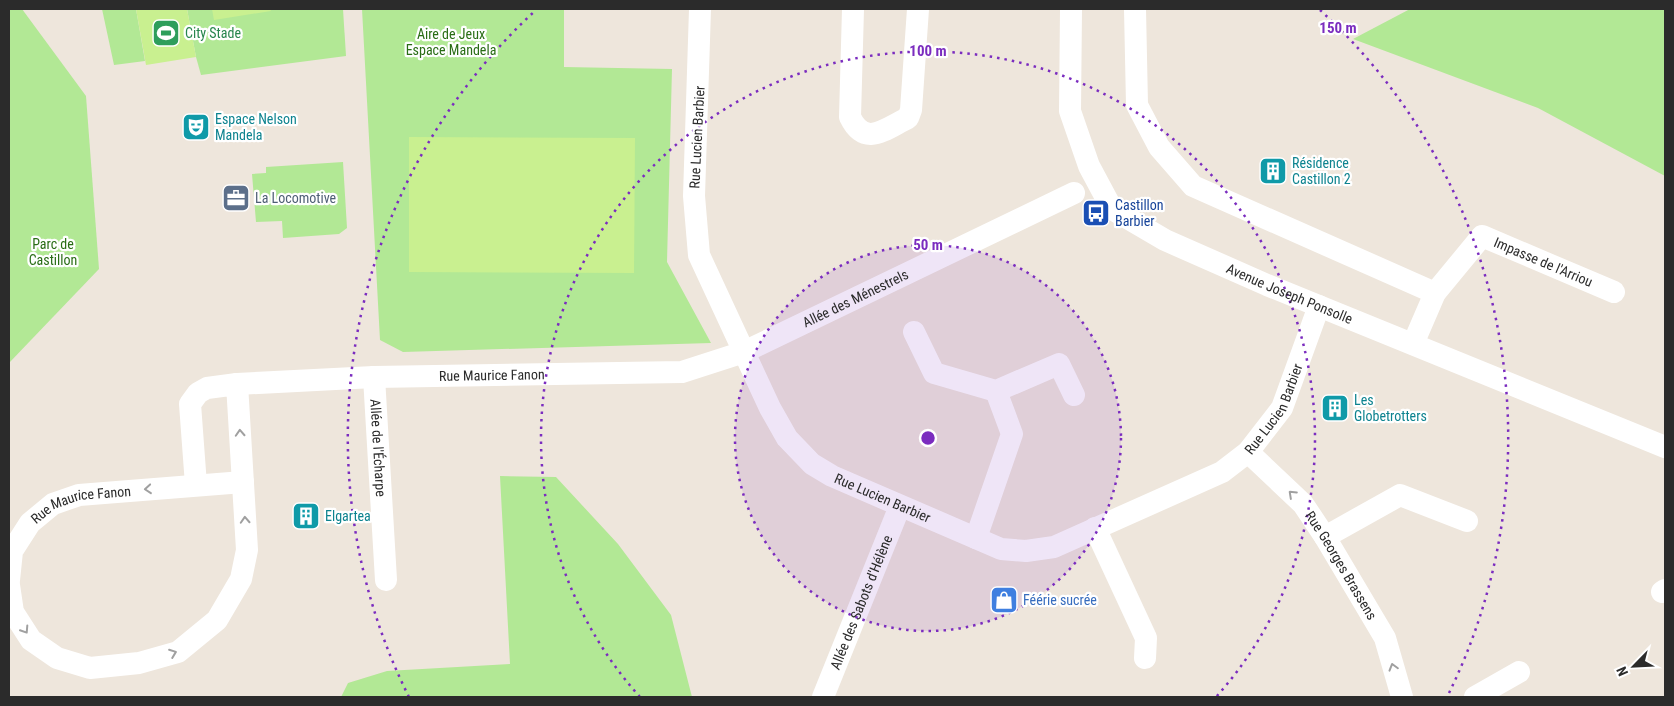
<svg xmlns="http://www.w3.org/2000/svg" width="1674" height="706" font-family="'Roboto Condensed',sans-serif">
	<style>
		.green { fill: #b2e895 }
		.pitch { fill: #c9f090 }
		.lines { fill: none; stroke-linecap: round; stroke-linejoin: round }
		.street { stroke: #fff; stroke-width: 22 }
		.oneway { stroke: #a0a0a0 }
		.ring { fill: none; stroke: #7b2cbf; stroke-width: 2.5; stroke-dasharray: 2.5 5 }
		.labels { text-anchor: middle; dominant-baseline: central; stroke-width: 4.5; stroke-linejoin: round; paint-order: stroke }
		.leisure-label { font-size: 14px; fill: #27864d; stroke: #fff; text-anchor: start }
		.park-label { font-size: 14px; fill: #296d15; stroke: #fff }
		.culture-label { font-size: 14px; fill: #0d838f; stroke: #fff; text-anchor: start }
		.street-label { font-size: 14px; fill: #2b2b2b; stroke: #fff }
		.service-label { font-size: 14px; fill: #4e5e75; stroke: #fff; text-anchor: start }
		.transit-label { font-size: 14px; fill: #164399; stroke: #fff; text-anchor: start }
		.shop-label { font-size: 14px; fill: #366cbe; stroke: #fff; text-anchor: start }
		.centre { fill: #7b2cbf; stroke: #fff; stroke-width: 2.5 }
		.ring-label { font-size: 15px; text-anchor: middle; font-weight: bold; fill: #7b2cbf; stroke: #fff; stroke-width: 4.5; stroke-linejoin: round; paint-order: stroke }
	</style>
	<rect width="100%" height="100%" fill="#eee6dc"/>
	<!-- green -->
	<g class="green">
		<polygon points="9,9 22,9 86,96 99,269 9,363"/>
		<polygon points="102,9 136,9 145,61 114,65"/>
		<polygon points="187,9 343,9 346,56 201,75 196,57"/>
		<polygon points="362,9 564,9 564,67 672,69 667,262 711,343 403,352 380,340"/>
		<polygon points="1410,9 1665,9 1665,176 1538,108 1353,39"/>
		<polygon points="343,162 347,228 339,234 283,238 282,221 256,222 252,174 266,173 266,167"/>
		<polygon points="500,476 556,477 618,544 671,615 692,697 341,697 348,683 387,671 510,664"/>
	</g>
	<!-- pitch -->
	<g class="pitch">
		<polygon points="136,9 187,9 196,57 146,65"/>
		<polygon points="212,9 270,9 271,11 214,20"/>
		<polygon points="409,137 635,138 634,273 409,272"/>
	</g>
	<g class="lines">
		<!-- street -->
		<g class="street">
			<path id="s1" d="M 700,9 L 694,196 L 699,255 L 770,408 L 787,438 L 812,464 L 832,476 L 1001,549 L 1026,551 L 1054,547 L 1222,472 L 1248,452 L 1282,408 L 1319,306"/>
			<path d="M 853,9 L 850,117 C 865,148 885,129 908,118 L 911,110 L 918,9"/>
			<path id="s2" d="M 1071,9 L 1070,111 L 1089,166 L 1112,209 L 1165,240 L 1267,285 L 1665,447"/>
			<polyline points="1135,9 1137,105 1159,147 1193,186 1435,293"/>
			<polyline points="914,332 934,373 996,391 1059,364 1074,395"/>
			<path id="s3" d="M 1413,344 L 1435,293 L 1482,236 L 1614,292"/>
			<path id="s4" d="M 374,377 L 386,580"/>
			<path id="s5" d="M 237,384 L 374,377 L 682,372 L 744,352 L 1074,193"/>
			<path id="s6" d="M 1248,452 L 1303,504 L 1325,537 L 1385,638 L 1402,697"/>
			<polyline points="1095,528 1146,638 1145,658"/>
			<polyline points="1325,537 1400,495 1467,521"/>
			<polyline points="976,538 1012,434 996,391"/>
			<path id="s7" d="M 9,580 L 12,551 L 30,523 L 53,504 L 79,495 L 243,482"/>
			<polyline points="9,585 13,612 31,640 57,658 90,668 139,663 178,652 217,620 241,579 247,550 237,384 207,388 198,393 190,404 196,485"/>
			<polyline points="1662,592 1665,590"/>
			<path id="s8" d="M 823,697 L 900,506"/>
			<polyline points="1475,697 1519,672"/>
		</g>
	</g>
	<!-- one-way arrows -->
	<defs><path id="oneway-chevron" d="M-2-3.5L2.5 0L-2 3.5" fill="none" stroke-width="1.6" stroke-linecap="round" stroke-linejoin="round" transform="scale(1.25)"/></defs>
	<g class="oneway">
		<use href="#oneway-chevron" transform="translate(240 433) rotate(-93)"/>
		<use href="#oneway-chevron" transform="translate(148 489) rotate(175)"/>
		<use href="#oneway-chevron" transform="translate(1292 494) rotate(-137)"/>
		<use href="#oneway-chevron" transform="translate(245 520) rotate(-93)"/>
		<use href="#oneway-chevron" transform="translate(25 630) rotate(57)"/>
		<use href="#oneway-chevron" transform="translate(173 653) rotate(-21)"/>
		<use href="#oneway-chevron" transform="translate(1393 667) rotate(-106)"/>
	</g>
	<!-- distance rings -->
	<circle cx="928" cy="438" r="193" fill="#7b2cbf" fill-opacity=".12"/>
	<g class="ring">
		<circle cx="928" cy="438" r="193"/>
		<path d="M640 697A387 387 0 1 1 1216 697"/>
		<path d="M409 697A580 580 0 0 1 536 10M1320 10A580 580 0 0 1 1447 697"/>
	</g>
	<!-- icons -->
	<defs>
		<g id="stadium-square" transform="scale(1.4375)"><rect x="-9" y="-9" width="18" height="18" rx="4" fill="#2e9e5b" stroke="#fff"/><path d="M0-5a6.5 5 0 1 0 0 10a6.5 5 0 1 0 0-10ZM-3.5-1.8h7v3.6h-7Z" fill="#fff"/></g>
		<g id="theatre-square" transform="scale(1.4375)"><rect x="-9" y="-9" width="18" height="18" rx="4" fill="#0f9aa8" stroke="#fff"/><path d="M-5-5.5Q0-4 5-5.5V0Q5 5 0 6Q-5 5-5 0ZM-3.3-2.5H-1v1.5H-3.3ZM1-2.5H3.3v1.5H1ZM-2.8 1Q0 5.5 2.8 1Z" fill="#fff"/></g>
		<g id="building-square" transform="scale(1.4375)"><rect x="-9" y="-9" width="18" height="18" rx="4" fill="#0f9aa8" stroke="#fff"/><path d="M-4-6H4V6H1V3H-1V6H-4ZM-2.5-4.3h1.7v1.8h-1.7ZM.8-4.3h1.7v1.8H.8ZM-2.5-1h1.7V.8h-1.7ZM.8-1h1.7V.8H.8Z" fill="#fff"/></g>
		<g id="office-square" transform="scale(1.4375)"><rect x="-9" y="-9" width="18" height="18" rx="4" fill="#5c6f8a" stroke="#fff"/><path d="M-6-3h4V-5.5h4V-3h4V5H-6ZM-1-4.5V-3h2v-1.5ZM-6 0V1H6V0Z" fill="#fff"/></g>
		<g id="bus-square" transform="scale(1.4375)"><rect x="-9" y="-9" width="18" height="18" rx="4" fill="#1a4fb4" stroke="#fff"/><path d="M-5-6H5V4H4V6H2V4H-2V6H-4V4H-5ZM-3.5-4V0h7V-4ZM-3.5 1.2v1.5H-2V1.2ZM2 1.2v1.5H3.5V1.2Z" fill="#fff"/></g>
		<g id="shop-square" transform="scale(1.4375)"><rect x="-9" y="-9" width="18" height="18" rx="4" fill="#3f7fe0" stroke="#fff"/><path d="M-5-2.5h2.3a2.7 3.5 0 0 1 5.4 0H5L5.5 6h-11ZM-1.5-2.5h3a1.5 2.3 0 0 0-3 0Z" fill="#fff"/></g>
	</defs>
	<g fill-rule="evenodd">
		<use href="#stadium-square" x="166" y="33"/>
		<use href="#theatre-square" x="196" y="127"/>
		<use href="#building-square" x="1273" y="171"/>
		<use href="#office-square" x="236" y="198"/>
		<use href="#bus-square" x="1096" y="213"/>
		<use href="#building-square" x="1335" y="408"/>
		<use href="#building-square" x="306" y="516"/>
		<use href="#shop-square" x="1004" y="600"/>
	</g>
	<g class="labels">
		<!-- leisure labels -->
		<g class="leisure-label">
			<text x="185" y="33">City Stade</text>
		</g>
		<!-- park labels -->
		<g class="park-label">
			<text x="451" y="34">Aire de Jeux<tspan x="451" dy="16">Espace Mandela</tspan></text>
			<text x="53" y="244">Parc de<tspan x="53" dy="16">Castillon</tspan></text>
		</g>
		<!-- culture labels -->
		<g class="culture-label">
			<text x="215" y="119">Espace Nelson<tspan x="215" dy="16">Mandela</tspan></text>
			<text x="1292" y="163">Résidence<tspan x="1292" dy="16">Castillon 2</tspan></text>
			<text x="1354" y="400">Les<tspan x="1354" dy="16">Globetrotters</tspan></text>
			<text x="325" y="516">Elgartea</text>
		</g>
		<!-- street labels -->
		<g class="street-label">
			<text transform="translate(697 137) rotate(-87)">Rue Lucien Barbier</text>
			<text stroke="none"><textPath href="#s3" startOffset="196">Impasse de l'Arriou</textPath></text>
			<text stroke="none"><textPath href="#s2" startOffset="406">Avenue Joseph Ponsolle</textPath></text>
			<text stroke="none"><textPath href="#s5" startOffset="634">Allée des Ménestrels</textPath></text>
			<text stroke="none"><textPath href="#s5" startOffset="255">Rue Maurice Fanon</textPath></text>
			<text stroke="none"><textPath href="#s1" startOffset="1014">Rue Lucien Barbier</textPath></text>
			<text stroke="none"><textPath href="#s4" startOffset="71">Allée de l'Écharpe</textPath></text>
			<text stroke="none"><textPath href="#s1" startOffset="564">Rue Lucien Barbier</textPath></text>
			<text stroke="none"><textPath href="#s7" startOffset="119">Rue Maurice Fanon</textPath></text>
			<text stroke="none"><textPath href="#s6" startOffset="148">Rue Georges Brassens</textPath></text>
			<text stroke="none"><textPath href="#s8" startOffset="102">Allée des Sabots d'Hélène</textPath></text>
		</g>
		<!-- service labels -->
		<g class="service-label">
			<text x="255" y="198">La Locomotive</text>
		</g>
		<!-- transit labels -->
		<g class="transit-label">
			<text x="1115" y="205">Castillon<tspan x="1115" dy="16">Barbier</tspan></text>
		</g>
		<!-- shop labels -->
		<g class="shop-label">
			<text x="1023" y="600">Féérie sucrée</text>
		</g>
	</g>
	<circle cx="928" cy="438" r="8" class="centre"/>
	<g class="ring-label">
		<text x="1338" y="33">150 m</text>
		<text x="928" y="56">100 m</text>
		<text x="928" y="250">50 m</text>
	</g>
	<!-- border -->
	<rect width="1674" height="706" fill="none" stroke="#2b2b2b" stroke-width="20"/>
	<!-- north arrow -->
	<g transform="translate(1634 666) rotate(246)" stroke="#ffffff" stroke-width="4" paint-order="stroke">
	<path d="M0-4L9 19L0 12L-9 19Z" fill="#2b2b2b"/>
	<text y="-8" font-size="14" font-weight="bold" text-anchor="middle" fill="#2b2b2b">N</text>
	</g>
</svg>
